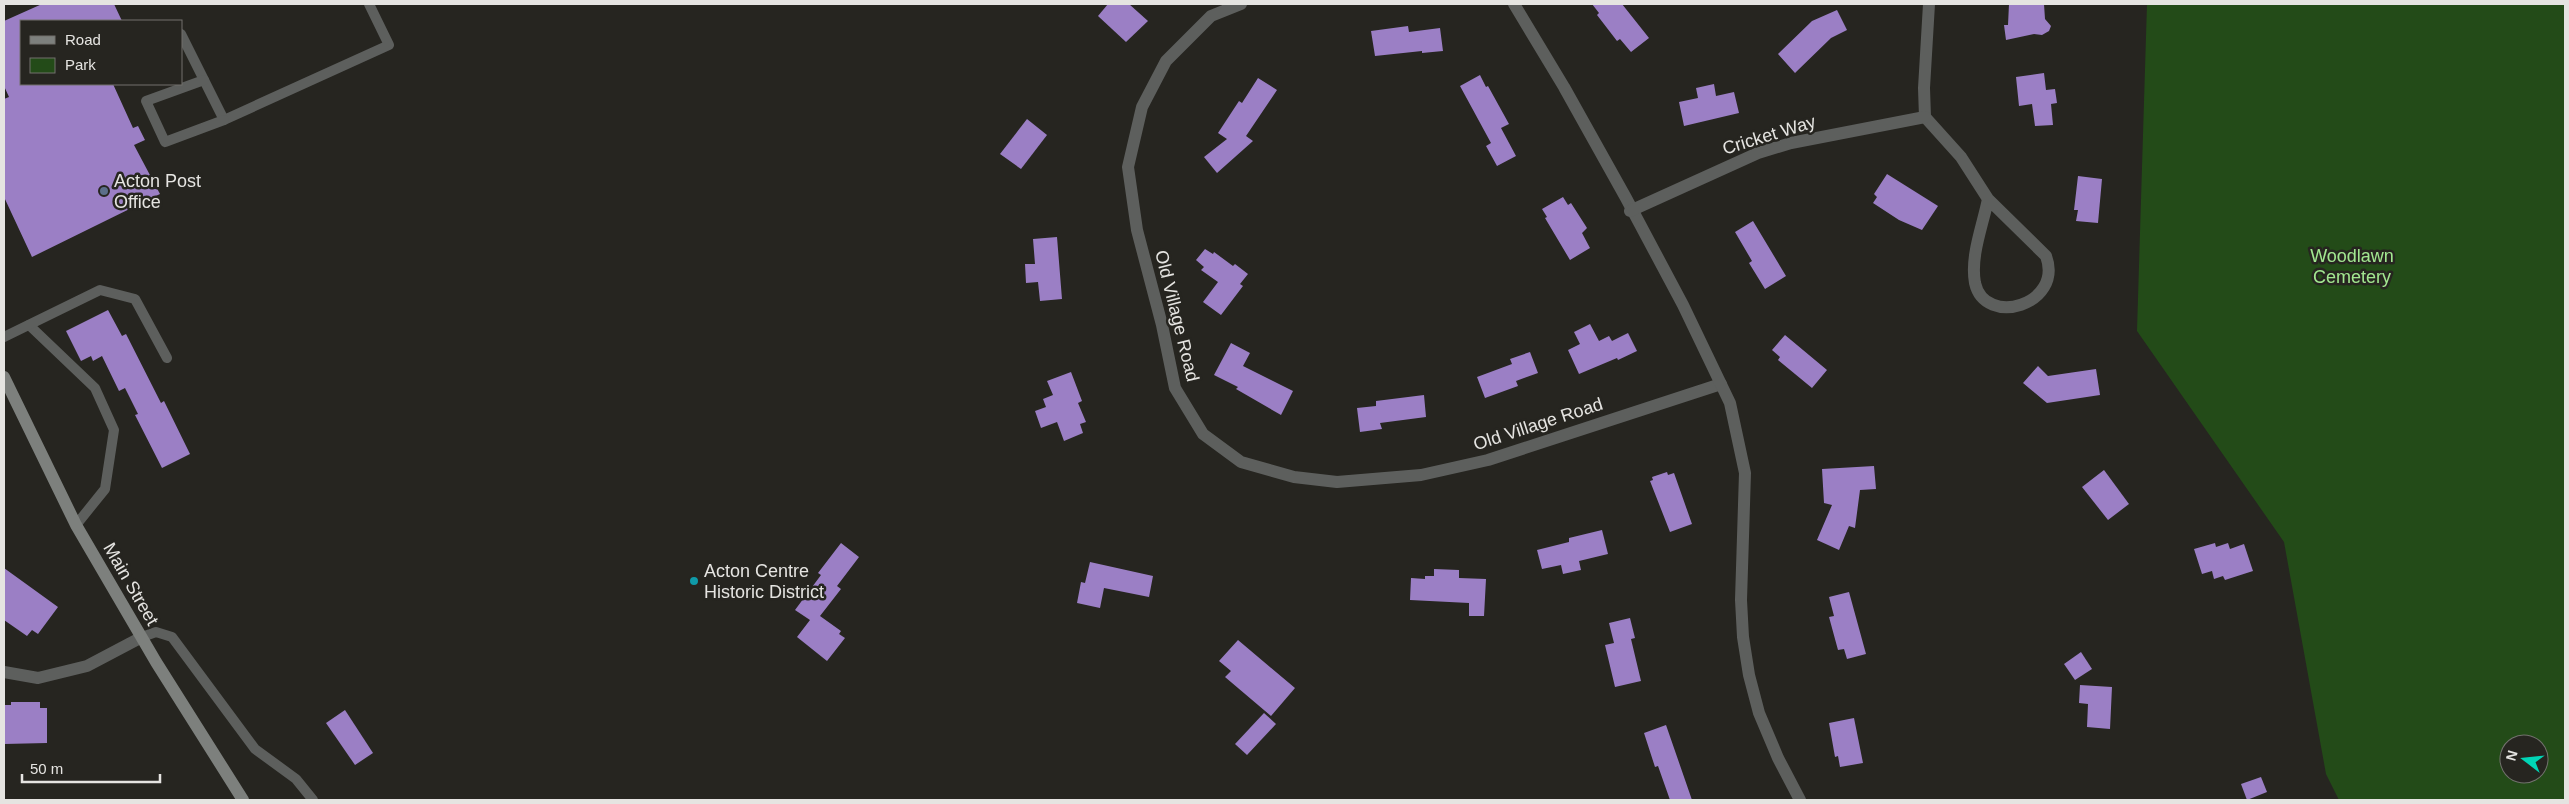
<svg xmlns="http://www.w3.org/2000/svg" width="2569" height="804" font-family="Helvetica,sans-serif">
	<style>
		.green { fill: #234b18; fill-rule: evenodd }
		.building { fill: #9b7fc5 }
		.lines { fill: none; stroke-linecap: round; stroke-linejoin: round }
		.lane { stroke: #5d5f5d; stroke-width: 10 }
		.street { stroke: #5d5f5d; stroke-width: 12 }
		.secondary { stroke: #7d807d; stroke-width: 12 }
		.service-dot { fill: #5c6f8a; stroke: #262520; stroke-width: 2 }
		.culture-dot { fill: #0f9aa8; stroke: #262520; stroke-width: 2 }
		.labels { text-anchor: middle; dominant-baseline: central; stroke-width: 5; stroke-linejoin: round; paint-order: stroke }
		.street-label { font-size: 18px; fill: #e5e4e1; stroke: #262520 }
		.poi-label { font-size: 18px; fill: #e5e4e1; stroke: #262520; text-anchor: start }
		.park-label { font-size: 18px; fill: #a2e790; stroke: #262520 }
	</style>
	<rect width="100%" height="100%" fill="#262520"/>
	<!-- green -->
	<path class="green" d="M 2147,4 L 2565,4 L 2565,800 L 2339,800 L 2326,774 L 2284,542 L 2137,331 ZM 2509,744 L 2539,744 L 2539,774 L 2509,774 Z"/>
	<!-- building -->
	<g class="building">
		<polygon points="42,4 114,4 122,21 21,21 21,84 113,84 133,128 138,126 145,140 134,145 160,194 32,257 4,197 4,99 9,97 4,86 4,21"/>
		<polygon points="1108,4 1129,4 1148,21 1126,42 1098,16"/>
		<polygon points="1592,4 1622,4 1649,38 1631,52 1620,39 1617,41 1597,15 1599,13"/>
		<polygon points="2009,4 2044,4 2045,19 2051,26 2049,31 2042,35 2034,34 2006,40 2004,25 2008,25"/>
		<polygon points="1837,10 1847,30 1831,38 1795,73 1778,54 1812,21"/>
		<polygon points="1408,26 1409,32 1440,28 1443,51 1422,53 1422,51 1375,56 1371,31"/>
		<polygon points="2044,73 2046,90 2055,89 2057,103 2051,104 2053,125 2035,126 2032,104 2019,106 2016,77"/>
		<polygon points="1480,75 1486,87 1488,86 1509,124 1501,128 1516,156 1497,166 1486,146 1491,143 1460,86"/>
		<polygon points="1258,78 1277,90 1246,136 1253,141 1217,173 1204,157 1227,139 1218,133 1239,101 1242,103"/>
		<polygon points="1714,84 1716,96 1734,92 1739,113 1684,126 1679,102 1698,98 1696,88"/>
		<polygon points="1027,119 1047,135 1021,169 1000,154"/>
		<polygon points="1887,174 1938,206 1922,230 1899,220 1873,203 1877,197 1874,194"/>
		<polygon points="2078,176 2102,179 2098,223 2076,221 2078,210 2074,210"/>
		<polygon points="1563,197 1568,205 1571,203 1587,228 1582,233 1590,248 1570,260 1545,218 1547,217 1542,209"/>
		<polygon points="1753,221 1786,276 1765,289 1749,263 1752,261 1735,232"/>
		<polygon points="1057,237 1062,299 1040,301 1038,282 1026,283 1025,264 1035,264 1033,239"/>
		<polygon points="1205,249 1213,254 1214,252 1233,266 1235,264 1248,274 1240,284 1243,286 1221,315 1203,302 1218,282 1201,270 1204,267 1196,260"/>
		<polygon points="108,310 122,336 126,334 161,403 164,401 190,454 162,468 135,415 138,414 125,388 119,391 102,356 93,361 91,356 81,361 66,331"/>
		<polygon points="1590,324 1599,341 1609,336 1612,341 1628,333 1637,351 1618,360 1617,358 1579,374 1568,350 1580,344 1574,332"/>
		<polygon points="1785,335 1827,370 1812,388 1778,360 1780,357 1772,350"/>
		<polygon points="1231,343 1250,353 1243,366 1293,391 1281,415 1236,389 1238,387 1214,375"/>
		<polygon points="1530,352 1538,373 1516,381 1518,386 1485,398 1477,377 1512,364 1510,359"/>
		<polygon points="2038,366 2048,376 2096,369 2100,395 2047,403 2023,383"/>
		<polygon points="1071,372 1082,401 1078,403 1086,422 1080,424 1083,433 1064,441 1057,422 1041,428 1035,411 1046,407 1043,399 1053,395 1047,381"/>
		<polygon points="1424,395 1426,417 1380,423 1382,429 1360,432 1357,408 1376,406 1376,401"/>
		<polygon points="1874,466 1876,489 1860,490 1855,528 1849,526 1839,550 1817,540 1832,505 1824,503 1822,469"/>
		<polygon points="2104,470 2129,504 2108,520 2082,487"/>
		<polygon points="1667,472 1668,475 1674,473 1692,524 1670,532 1650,481 1653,480 1652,477"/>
		<polygon points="1602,530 1608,554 1579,561 1581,570 1563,574 1561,565 1542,569 1537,550 1569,542 1569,538"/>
		<polygon points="841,543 859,557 837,586 841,589 820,616 841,631 839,634 845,638 827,661 797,637 810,620 795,610 821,575 818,573"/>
		<polygon points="2215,543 2216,547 2228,543 2230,549 2244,544 2253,571 2225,580 2223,576 2214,579 2212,571 2202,574 2194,549"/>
		<polygon points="1090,562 1153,576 1149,597 1104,588 1100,608 1077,603 1081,582 1085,583"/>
		<polygon points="4,568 58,607 38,634 32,630 27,636 4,620"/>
		<polygon points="1434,569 1459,570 1459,578 1486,579 1484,616 1469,616 1469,603 1410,600 1411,578 1425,579 1425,576 1434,576"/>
		<polygon points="1849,592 1866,654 1847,659 1844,649 1838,650 1829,617 1834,616 1829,597"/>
		<polygon points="1630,618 1635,638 1631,639 1641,681 1615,687 1605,645 1614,643 1609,623"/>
		<polygon points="1238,640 1295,688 1271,716 1225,677 1231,671 1219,661"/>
		<polygon points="2081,652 2092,669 2075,680 2064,664"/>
		<polygon points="2080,685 2112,687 2110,729 2087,727 2088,704 2079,703"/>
		<polygon points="11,702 40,702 40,708 47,708 47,743 4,744 4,705 11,705"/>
		<polygon points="345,710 373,753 355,765 326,723"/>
		<polygon points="1264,713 1276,724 1247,755 1235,744"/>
		<polygon points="1854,718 1863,763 1840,767 1838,756 1835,757 1829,723"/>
		<polygon points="1666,725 1692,800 1670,800 1658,766 1655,767 1644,733"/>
		<polygon points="2261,777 2267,792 2247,800 2241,784"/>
	</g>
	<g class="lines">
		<!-- lane -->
		<g class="lane">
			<polyline points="181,34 224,120 389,45 369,4"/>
			<polyline points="204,80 146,101 165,142 224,120"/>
			<polyline points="29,325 95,388 114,430 105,489 76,525"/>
			<polyline points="4,337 100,290 135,299 167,358"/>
			<polyline points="142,637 156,632 172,637 255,749 296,779 313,800"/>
		</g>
		<!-- street -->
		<g class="street">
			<polyline points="1241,4 1211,16 1166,61 1142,107 1128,167 1137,230 1162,325 1175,388 1203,434 1241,462 1294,477 1337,482 1421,475 1488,460 1721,384"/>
			<polyline points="1514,4 1564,87 1626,198 1683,305 1730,403 1745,473 1741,600 1743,637 1749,675 1759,713 1778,758 1800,800"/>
			<path d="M 1929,4 L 1924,88 L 1925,117 L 1961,157 L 1988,199 L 2046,256 C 2064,305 1985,328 1975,283 C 1970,256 1983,225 1988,199"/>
			<polyline points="1630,211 1758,153 1791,143 1925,117"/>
			<polyline points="4,672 38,678 87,666 142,637"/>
		</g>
		<!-- secondary -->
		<polyline class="secondary" points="4,377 76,525 156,662 243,800"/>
	</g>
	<!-- markers -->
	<circle class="service-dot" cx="104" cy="191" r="5"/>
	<circle class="culture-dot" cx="694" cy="581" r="5"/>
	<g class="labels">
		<!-- street labels -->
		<g class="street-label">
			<text transform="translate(1769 135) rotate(-17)">Cricket Way</text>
			<text transform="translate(1177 316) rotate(76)">Old Village Road</text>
			<text transform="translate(1538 424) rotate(-18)">Old Village Road</text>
			<text transform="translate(131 584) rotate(60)">Main Street</text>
		</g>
		<!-- poi labels -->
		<g class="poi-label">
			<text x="114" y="181">Acton Post<tspan x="114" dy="21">Office</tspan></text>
			<text x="704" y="571">Acton Centre<tspan x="704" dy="21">Historic District</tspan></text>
		</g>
		<!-- park labels -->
		<g class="park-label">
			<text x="2352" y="256">Woodlawn<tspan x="2352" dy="21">Cemetery</tspan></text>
		</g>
	</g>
	<!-- border -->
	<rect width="2569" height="804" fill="none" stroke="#e5e4e1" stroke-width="10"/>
	<!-- legend -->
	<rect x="20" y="20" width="162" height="65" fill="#262520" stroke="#72716d"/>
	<rect x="30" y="36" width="25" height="8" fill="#7d807d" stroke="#72716d"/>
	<text x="65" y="45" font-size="15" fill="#e5e4e1">Road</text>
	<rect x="30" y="58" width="25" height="15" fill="#234b18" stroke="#72716d"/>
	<text x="65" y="70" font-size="15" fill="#e5e4e1">Park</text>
	<!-- north arrow -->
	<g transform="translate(2524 759) rotate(286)"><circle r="24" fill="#262520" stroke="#72716d"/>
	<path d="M0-4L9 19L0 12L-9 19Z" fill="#01d5b6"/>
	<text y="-8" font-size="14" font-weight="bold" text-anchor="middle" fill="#e5e4e1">N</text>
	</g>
	<!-- scale -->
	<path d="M22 774v8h138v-8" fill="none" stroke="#e5e4e1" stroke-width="2.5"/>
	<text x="30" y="774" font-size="15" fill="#e5e4e1" stroke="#262520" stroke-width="4" paint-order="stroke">50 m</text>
</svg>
